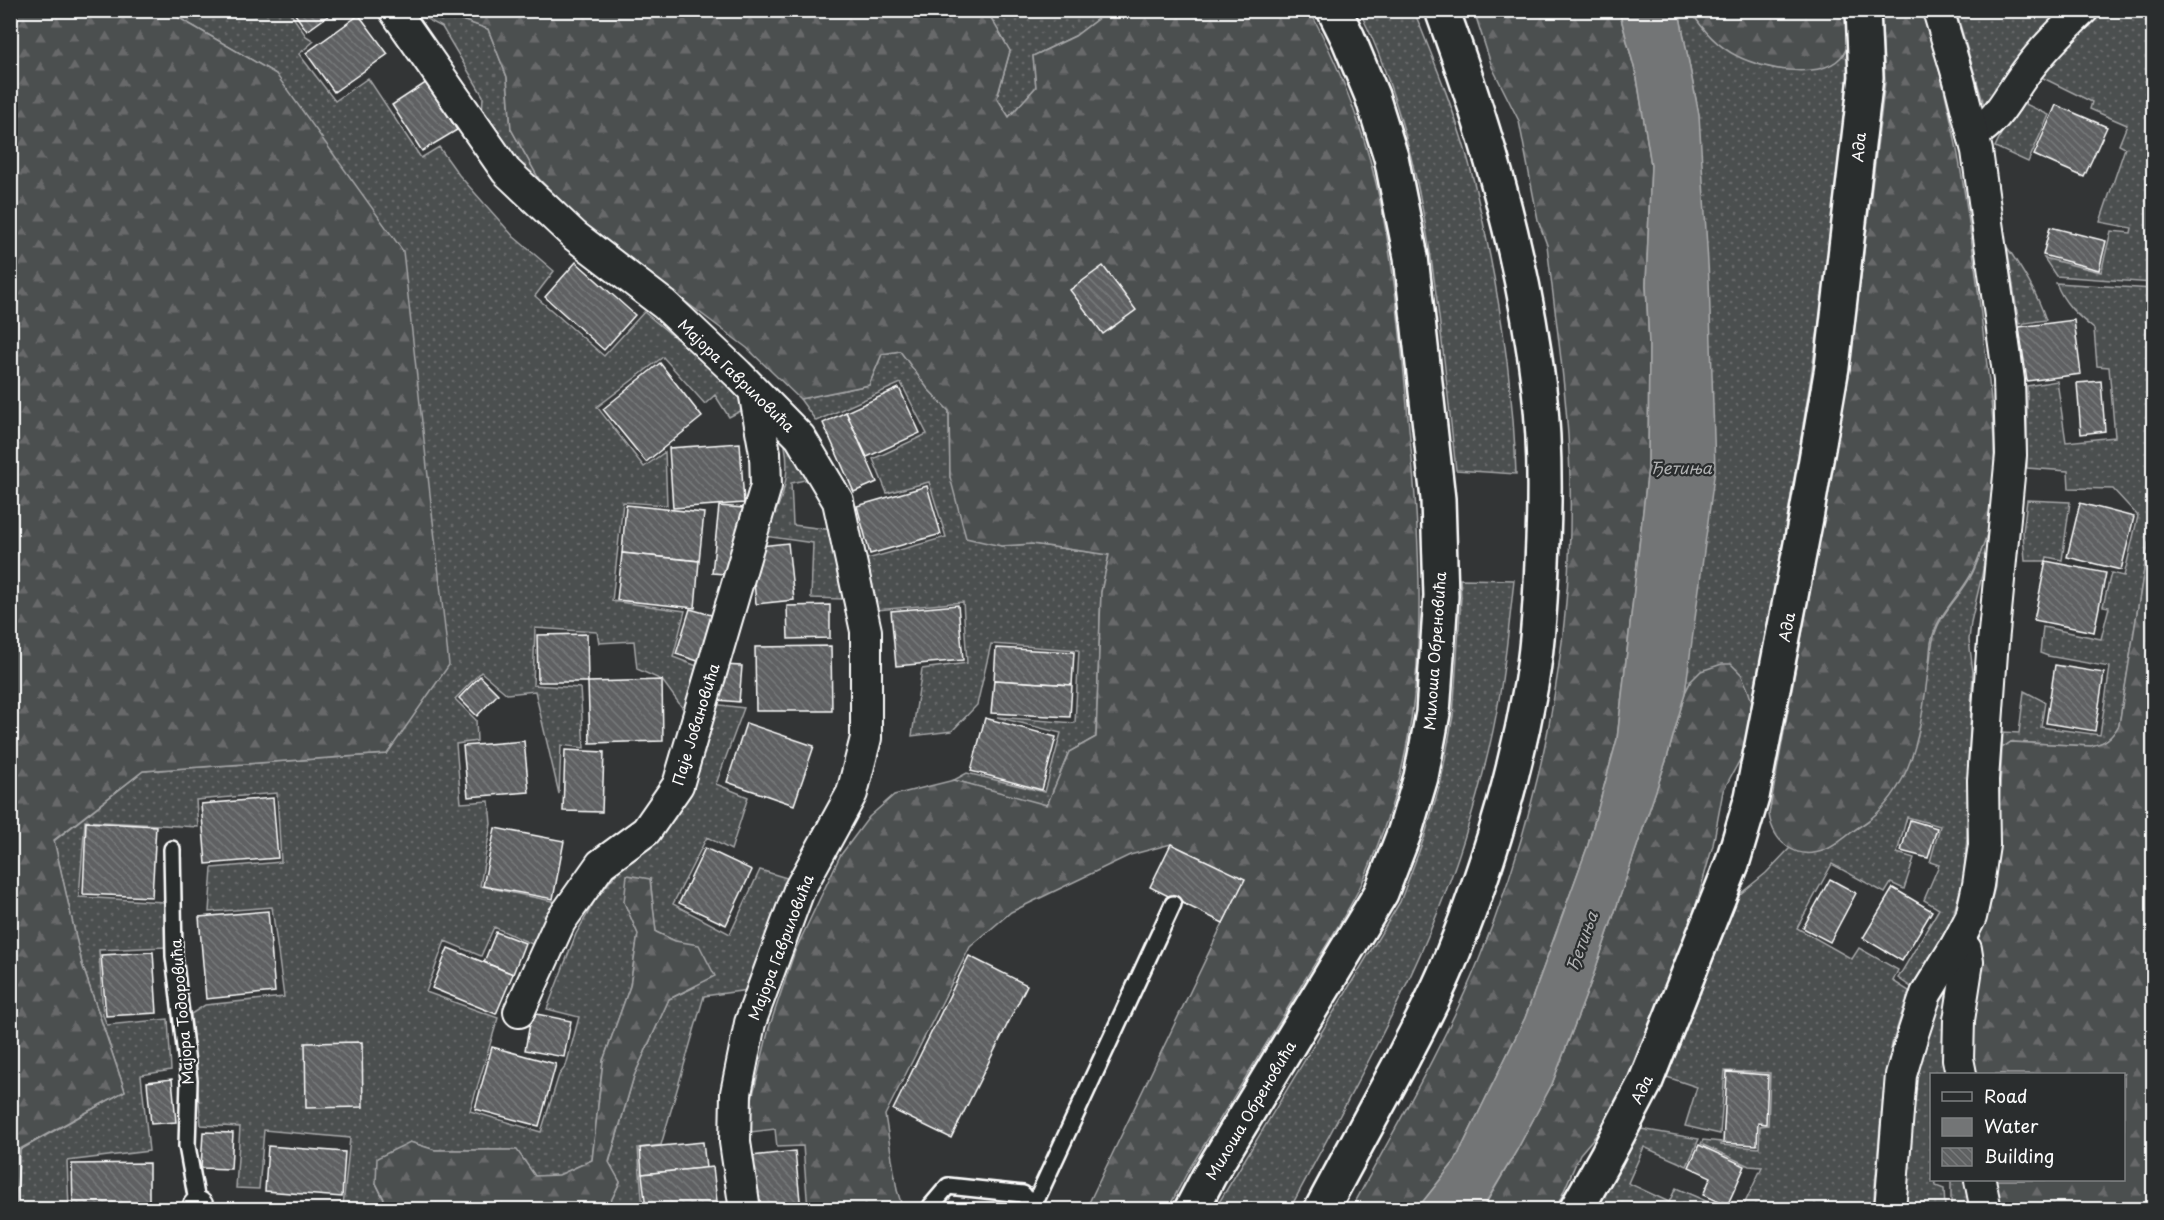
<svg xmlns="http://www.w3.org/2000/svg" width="2164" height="1220" font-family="'Playpen Sans',sans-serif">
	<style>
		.grass { fill: url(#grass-dots); stroke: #a6a7a8; stroke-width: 1.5 }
		.forest { fill: url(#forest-firs); stroke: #a6a7a8; stroke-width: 1.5 }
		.water { fill: #737576; stroke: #abacad; stroke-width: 1.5 }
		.building { fill: url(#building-back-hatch); stroke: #fff; stroke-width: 1.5 }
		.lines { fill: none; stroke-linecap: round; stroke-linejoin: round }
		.lane-casing { stroke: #fff; stroke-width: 20 }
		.street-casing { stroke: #fff; stroke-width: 34 }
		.secondary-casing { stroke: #fff; stroke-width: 38 }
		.primary-casing { stroke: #fff; stroke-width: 38 }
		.lane { stroke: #2a2d2e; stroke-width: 15 }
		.street { stroke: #2a2d2e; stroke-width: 30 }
		.secondary { stroke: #2a2d2e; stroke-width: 33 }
		.primary { stroke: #2a2d2e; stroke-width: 33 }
		.labels { text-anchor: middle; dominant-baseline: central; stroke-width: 4.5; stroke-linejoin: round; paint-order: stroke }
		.street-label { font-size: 15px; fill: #fff; stroke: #2a2d2e }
		.water-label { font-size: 16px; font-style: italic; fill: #b2b3b4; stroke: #2a2d2e }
	</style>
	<defs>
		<pattern id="grass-dots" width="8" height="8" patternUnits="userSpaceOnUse" patternTransform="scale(1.5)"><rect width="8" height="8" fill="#4c4f50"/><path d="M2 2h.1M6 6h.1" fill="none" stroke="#67696a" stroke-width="1.8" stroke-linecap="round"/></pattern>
		<pattern id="forest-firs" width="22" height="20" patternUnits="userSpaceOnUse" patternTransform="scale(1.5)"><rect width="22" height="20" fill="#4c4f50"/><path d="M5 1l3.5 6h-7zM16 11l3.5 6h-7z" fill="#67696a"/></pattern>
		<pattern id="building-back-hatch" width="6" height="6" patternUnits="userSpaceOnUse" patternTransform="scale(1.5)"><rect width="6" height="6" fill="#5f6162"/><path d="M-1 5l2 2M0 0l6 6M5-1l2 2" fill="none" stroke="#77797a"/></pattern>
	</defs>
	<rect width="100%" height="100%" fill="#333536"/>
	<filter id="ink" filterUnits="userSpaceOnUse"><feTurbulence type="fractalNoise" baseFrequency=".0167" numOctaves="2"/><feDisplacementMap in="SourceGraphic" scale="12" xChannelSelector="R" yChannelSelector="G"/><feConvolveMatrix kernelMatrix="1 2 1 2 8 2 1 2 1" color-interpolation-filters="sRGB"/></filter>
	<g filter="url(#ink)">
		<!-- grass -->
		<g class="grass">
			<polygon points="167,11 289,11 306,36 314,41 299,54 335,101 368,78 421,158 439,147 459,175 514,237 554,271 535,296 604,356 644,312 685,346 750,406 729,417 715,395 705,404 663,357 597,407 644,467 665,452 667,505 623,502 612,601 685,611 673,657 697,666 684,710 662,680 637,669 634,641 599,643 597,632 535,628 533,685 580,688 584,748 561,745 559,794 535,691 507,694 481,672 455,699 476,720 477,741 456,744 461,803 489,801 491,824 480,886 557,902 532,944 494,927 481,956 445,941 426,992 498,1018 470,1111 541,1132 559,1075 566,1066 579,1017 547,1009 576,934 596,899 623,865 712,704 744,708 716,784 748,797 731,850 707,837 673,904 730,934 760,870 790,879 748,990 704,996 661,1145 638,1148 643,1209 607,1209 620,1182 609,1163 634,1076 669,999 695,987 699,946 675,941 656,932 650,879 624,902 638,934 630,986 603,1061 592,1160 559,1175 535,1176 516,1150 435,1150 410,1142 376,1183 384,1200 385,1209 330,1209 331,1205 343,1206 350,1138 264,1130 259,1189 236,1188 240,1127 201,1125 191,1014 205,1005 284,997 272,907 209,912 212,868 281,862 277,793 196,800 198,827 85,821 79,897 164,902 165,947 99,950 103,1015 107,1025 168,1019 171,1070 141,1075 149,1151 67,1161 69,1209 15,1210 20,1150 125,1091 82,964 54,841 143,771 387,754 276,74"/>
			<polygon points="416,11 436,11 488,29 507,77 511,129 539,179 516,160 482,117 483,96 442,27 419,15"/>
			<polygon points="987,11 1108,11 1075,36 1033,56 1036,87 1009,117 997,98 1010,51"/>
			<path d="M 1359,11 L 1414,11 C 1436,65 1460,125 1474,182 C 1496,275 1513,379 1516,474 L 1456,470 C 1442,347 1434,223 1396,104 C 1386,72 1375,40 1359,11 Z"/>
			<path d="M 1679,11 L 1691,11 C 1713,46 1756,72 1799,70 C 1813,69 1830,60 1843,56 L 1848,46 C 1848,122 1836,198 1826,273 C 1806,422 1778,569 1751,717 L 1691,681 L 1685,693 L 1693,624 L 1699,115 Z"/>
			<polygon points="1956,11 2069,11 1986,107 1983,102"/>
			<polygon points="2095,11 2153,11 2153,283 2056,276 2044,258 2101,272 2111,231 2131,233 2132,228 2100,222 2125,148 2119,145 2127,125 2090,109 2092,102 2041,77"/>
			<polygon points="2017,100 2049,115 2028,162 1995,147"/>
			<path d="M 2007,247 C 2023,271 2037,293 2046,320 L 2019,324 Z"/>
			<path d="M 2056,283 L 2153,289 L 2154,493 L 2151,508 L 2152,520 L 2119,725 C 2112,738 2105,743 2091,746 L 2011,742 L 2002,748 L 2003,732 L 2019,733 L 2024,691 L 2045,702 L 2041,727 L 2100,735 L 2110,667 L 2048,656 L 2040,653 L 2043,627 L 2101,639 L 2109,607 L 2103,606 L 2111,573 L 2124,576 L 2138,516 L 2113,489 L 2069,488 L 2068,471 L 2027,468 L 2027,386 L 2057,381 L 2066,442 L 2115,437 L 2109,367 L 2097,366 L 2094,329 C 2077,315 2064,304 2056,283 Z"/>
			<polygon points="900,351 928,389 949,411 950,477 1001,546 1032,544 1109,555 1101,592 1096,737 1069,752 1047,806 954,780 967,773 1045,792 1061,733 997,717 1075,723 1079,650 991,644 977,705 952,731 912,736 922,669 967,663 963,602 877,610 867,559 946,537 929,482 887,493 873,459 927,434 901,383 816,421 800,399 869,385 882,354"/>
			<path d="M 789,442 L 818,477 L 791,483 L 793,525 L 833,530 L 843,599 L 811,598 L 813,543 L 764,536 C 779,507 792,480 785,446 Z"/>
			<polygon points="2027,500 2070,502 2062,560 2047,557 2046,561 2025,561 2023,532"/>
			<path d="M 1991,519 L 1982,575 L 1971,622 L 1969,640 L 1973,672 L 1968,765 L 1967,838 L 1963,880 L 1953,916 L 1939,943 L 1911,987 L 1898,978 L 1939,909 L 1924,900 L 1939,865 L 1930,862 L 1940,826 L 1907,817 L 1897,853 L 1914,858 L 1904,889 L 1891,883 L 1885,893 L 1832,864 L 1797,928 L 1852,959 L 1859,948 L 1898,970 L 1893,981 L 1909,991 L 1892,1044 L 1883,1093 L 1873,1209 L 1742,1209 L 1762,1167 L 1749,1166 L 1701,1144 L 1703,1140 L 1721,1142 L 1721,1145 L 1759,1148 L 1760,1126 L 1768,1125 L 1770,1073 L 1725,1071 L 1720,1134 L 1685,1126 L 1697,1087 L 1667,1077 L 1739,895 L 1766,873 L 1790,848 L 1798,852 L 1836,844 L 1846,835 L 1868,821 L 1930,662 C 1933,615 1950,612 1971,576 C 1980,559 1985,537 1991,519 Z"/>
			<path d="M 1460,579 L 1514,580 C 1510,618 1506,656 1500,693 C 1492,743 1479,792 1464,839 C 1423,970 1353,1089 1290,1209 L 1215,1209 L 1400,902 L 1424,838 L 1441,781 L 1453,716 L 1461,597 Z"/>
			<path d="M 1953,982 L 1947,1074 L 1932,1074 L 1932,1180 L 1935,1180 L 1936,1186 L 1944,1189 L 1945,1209 L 1904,1210 C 1910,1134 1907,1047 1953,982 Z"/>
			<polygon points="1641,1129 1699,1139 1687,1166 1644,1147 1628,1183 1669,1202 1676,1188 1724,1209 1596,1209"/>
			<polygon points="1951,1180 1966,1180 1973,1209 1951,1210"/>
		</g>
		<!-- forest -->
		<g class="forest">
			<polygon points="10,11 167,11 276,74 403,251 449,665 387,754 143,771 54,840 82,964 125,1091 20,1149 15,1210 10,1209"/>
			<path d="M 436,11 L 987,11 L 1010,51 L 997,98 L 1009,117 L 1036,87 L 1033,56 L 1075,36 L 1108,11 L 1310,11 C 1335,58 1355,108 1370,160 C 1393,243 1400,331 1408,417 C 1421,550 1432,699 1384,828 C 1377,847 1370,867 1361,885 C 1345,918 1323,950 1304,981 C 1266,1045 1227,1108 1188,1171 L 1168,1209 L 1086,1209 L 1244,879 L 1171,844 L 1130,855 L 1011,912 L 970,947 L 885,1115 L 897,1190 L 903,1209 L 808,1209 L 803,1146 L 777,1147 L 775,1129 L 751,1132 L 750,1107 L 769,1028 L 795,951 L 840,856 L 869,817 L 894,795 L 954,780 L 1047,805 L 1069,752 L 1096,737 L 1101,592 L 1109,555 L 1032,544 L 1001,546 L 966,538 L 950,477 L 949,411 L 928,389 L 900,351 L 882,354 L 869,385 L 800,399 L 747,348 L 594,233 L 539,179 L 511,129 L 507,77 L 488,29 Z"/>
			<path d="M 1474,11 L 1619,11 L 1637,78 L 1651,165 L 1646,285 L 1649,344 L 1648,467 L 1617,739 L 1588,845 L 1525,1018 L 1455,1161 L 1417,1209 L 1351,1210 C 1395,1128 1443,1047 1478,962 C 1541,809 1574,642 1570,477 C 1568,399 1556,322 1547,245 L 1538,220 L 1519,121 L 1492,67 Z"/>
			<path d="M 1691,11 L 1846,11 C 1847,22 1851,36 1847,47 C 1833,84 1764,70 1737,56 C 1717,46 1702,29 1691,11 Z"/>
			<path d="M 1881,11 L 1922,11 C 1958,121 1972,234 1985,349 C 1991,396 1997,443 1993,491 C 1993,501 1993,511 1991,521 C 1986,538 1979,560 1970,576 C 1957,599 1936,616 1931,643 C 1930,650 1930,656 1929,663 C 1922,721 1916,790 1862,825 C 1850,832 1838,845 1825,850 C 1796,861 1773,843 1769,814 L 1820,536 L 1860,284 L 1885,82 Z"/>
			<path d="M 2153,493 L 2153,1209 L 1997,1209 L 1991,1180 L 2124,1180 L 2124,1074 L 1971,1074 L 1970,1061 L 1980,953 L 1977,937 L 1986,920 L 1995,887 L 2002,748 L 2011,742 L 2091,746 C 2105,743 2112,738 2119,725 L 2152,520 L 2151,508 Z"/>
			<polygon points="1722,664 1731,664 1741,674 1747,687 1752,702 1751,717 1742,756 1723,791 1713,845 1692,919 1632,1071 1597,1134 1580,1154 1556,1209 1482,1210 1517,1150 1552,1084 1591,982 1667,758 1685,693 1691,681 1701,671"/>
			<polygon points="627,875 650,879 656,932 675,941 699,945 715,976 669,999 634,1076 609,1162 620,1182 607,1209 385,1209 384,1199 376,1183 377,1158 410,1142 435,1150 517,1150 535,1176 559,1175 592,1160 603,1061 630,986 638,934 624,902"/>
		</g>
		<!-- water -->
		<polygon class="water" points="1619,11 1679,11 1699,115 1709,280 1715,469 1685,693 1667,758 1591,982 1552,1084 1517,1150 1482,1209 1417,1209 1455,1161 1525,1018 1588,845 1617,739 1648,467 1649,344 1646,285 1651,165 1637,78"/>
		<!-- building -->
		<g class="building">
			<polygon points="292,10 336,10 307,31"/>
			<polygon points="359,15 388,54 334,92 306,53"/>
			<polygon points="427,82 457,130 422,151 392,105"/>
			<polygon points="2056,105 2107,127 2084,177 2034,155"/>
			<polygon points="2050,227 2106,241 2099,270 2043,255"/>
			<polygon points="576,262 635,315 604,350 545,297"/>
			<polygon points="1103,266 1136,310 1103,334 1070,290"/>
			<polygon points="2074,320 2081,374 2027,381 2019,327"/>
			<polygon points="660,363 702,417 646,462 603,409"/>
			<polygon points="2101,381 2105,431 2081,434 2077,383"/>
			<polygon points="899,388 920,433 867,457 846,412"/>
			<polygon points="846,412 877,482 854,492 823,423"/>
			<polygon points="740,443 744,503 673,508 669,448"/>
			<polygon points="927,486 941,534 870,554 857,506"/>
			<polygon points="2080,503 2134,517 2121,570 2067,557"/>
			<polygon points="626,505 704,513 699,561 622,553"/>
			<polygon points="719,506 744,508 738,575 712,573"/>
			<polygon points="788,543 794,600 756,604 751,547"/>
			<polygon points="622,553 699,561 695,608 617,600"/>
			<polygon points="2046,561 2106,573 2094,632 2034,620"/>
			<polygon points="830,605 830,638 788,639 787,606"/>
			<polygon points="958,605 963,660 896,666 891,611"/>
			<polygon points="690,609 715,616 701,662 676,654"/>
			<polygon points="587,634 588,682 538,682 537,635"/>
			<polygon points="831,646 832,711 756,711 755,647"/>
			<polygon points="996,648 1074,652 1072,685 994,680"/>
			<polygon points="721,665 742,666 739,702 718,700"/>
			<polygon points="2055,665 2104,673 2095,731 2046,723"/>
			<polygon points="480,676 498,694 477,716 459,698"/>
			<polygon points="662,680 663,741 590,743 588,682"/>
			<polygon points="994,680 1072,685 1070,717 991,713"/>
			<polygon points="985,718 1056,737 1042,790 971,771"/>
			<polygon points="746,723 814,746 794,805 727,782"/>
			<polygon points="524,741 529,792 468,797 463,746"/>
			<polygon points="565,750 604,752 602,812 563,811"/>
			<polygon points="273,798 278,858 206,864 201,804"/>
			<polygon points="1910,820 1937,828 1928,858 1901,851"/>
			<polygon points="86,822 156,826 152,897 83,894"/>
			<polygon points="495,828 564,841 553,899 483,886"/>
			<polygon points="1171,844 1245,879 1223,923 1150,887"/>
			<polygon points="705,848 752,870 726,925 679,903"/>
			<polygon points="1830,879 1856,893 1830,942 1803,928"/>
			<polygon points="1893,888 1932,911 1902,961 1863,938"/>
			<polygon points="268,911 275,992 206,999 199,917"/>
			<polygon points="496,932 525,943 513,974 484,962"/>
			<polygon points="448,948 513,974 496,1014 432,988"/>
			<polygon points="153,952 157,1013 106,1016 101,955"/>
			<polygon points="969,956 1027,985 951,1138 893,1110"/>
			<polygon points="532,1013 571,1021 564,1057 525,1050"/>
			<polygon points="362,1042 363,1107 306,1108 305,1043"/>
			<polygon points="492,1047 556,1064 539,1126 475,1109"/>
			<polygon points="1727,1072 1768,1075 1766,1124 1758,1123 1757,1145 1723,1143"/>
			<polygon points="172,1079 176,1122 151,1124 147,1082"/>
			<polygon points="203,1132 233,1133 231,1169 201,1168"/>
			<polygon points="703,1142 706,1168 642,1174 640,1148"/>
			<polygon points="1699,1145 1745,1166 1727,1206 1703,1195 1711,1177 1689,1167"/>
			<polygon points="268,1146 345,1152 342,1197 265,1191"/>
			<polygon points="795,1151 801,1210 758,1210 752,1156"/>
			<polygon points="149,1163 149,1210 73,1210 72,1164"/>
			<polygon points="713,1167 718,1210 646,1210 642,1174"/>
			<polygon points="263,1204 327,1208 326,1210 263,1210"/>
		</g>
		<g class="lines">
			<!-- lane casing -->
			<g class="lane-casing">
				<g id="lane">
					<polyline points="172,849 174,956 189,1080 187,1146 198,1207"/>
					<polyline points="1033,1207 1173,904"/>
					<polyline points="931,1210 931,1206 948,1186 1023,1194 1033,1207 1033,1210"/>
				</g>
			</g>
			<!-- street casing -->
			<g class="street-casing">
				<g id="street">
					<polyline points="394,10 506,171 575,236 665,305 738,374 800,437 838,501 866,631 866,738 852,793 799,890 750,1023 736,1093 735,1142 745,1210"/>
					<path d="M 1973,135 C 2001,117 2007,97 2026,72 C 2043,49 2062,30 2083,10"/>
					<polyline points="1958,942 1966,949 1968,962 1959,1020 1958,1059 1961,1074"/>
					<polyline points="519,1012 560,922 601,864 646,831 678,785 766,486 765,453 754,391"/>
					<polyline points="1980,1180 1986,1210"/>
					<polyline points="198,1207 198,1210"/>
					<polyline points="1890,1210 1901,1075 1913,1034 1926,994 1958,942 1971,917 1978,885 1984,845 1983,780 1992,653 2011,455 2009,380 1977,151 1959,80 1938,10"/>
				</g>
			</g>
			<!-- secondary casing -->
			<g class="secondary-casing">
				<g id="secondary">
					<polyline points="1191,1210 1209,1176 1381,893 1405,831 1421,777 1433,713 1441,596 1438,499 1411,257 1391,157 1372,96 1348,38 1334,10"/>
					<polyline points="1576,1210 1607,1155 1645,1083 1732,864 1752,797 1806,518 1832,367 1866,77 1863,10"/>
				</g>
			</g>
			<!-- primary casing -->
			<g class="primary-casing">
				<path id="primary" d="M 1321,1210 C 1348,1160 1375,1110 1402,1060 C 1418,1028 1436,996 1449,963 C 1486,873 1514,781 1531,685 C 1539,637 1541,588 1543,540 C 1545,490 1545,439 1539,389 C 1524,259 1487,133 1442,10"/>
			</g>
			<!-- lane -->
			<use href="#lane" class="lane"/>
			<!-- street -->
			<use href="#street" class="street"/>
			<!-- secondary -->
			<use href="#secondary" class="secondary"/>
			<!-- primary -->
			<use href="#primary" class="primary"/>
		</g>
	</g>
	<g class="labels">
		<!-- street labels -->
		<g class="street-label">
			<text transform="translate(1858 147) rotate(-84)">Ада</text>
			<text transform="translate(737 375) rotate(44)">Мајора Гавриловића</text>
			<text transform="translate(1786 627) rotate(-79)">Ада</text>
			<text transform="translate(1434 651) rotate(-86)">Милоша Обреновића</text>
			<text transform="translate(695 724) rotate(-73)">Паје Јовановића</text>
			<text transform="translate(780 947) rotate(-69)">Мајора Гавриловића</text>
			<text transform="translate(181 1012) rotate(-95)">Мајора Тодоровића</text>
			<text transform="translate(1641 1089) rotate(-64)">Ада</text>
			<text transform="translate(1250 1110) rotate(-59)">Милоша Обреновића</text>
		</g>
		<!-- water labels -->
		<g class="water-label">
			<text x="1681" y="467">Ђетиња</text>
			<text transform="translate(1581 941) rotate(-70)">Ђетиња</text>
		</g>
	</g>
	<!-- margin -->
	<rect width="2164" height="1220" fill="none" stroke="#2a2d2e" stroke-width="36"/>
	<rect x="18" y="18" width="2128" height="1184" fill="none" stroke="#fff" stroke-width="2" filter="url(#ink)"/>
	<!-- legend -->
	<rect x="1930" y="1073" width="195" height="108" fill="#2a2d2e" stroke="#7f8182" stroke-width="1.5"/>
	<rect x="1942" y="1092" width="30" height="9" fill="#2a2d2e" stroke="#7f8182" stroke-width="1.5"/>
	<text x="1984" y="1103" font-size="18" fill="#ffffff">Road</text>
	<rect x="1942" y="1118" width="30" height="18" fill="#737576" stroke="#7f8182" stroke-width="1.5"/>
	<text x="1984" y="1133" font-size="18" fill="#ffffff">Water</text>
	<rect x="1942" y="1148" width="30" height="18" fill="url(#building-back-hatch)" stroke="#7f8182" stroke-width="1.5"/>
	<text x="1984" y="1163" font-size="18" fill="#ffffff">Building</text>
</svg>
